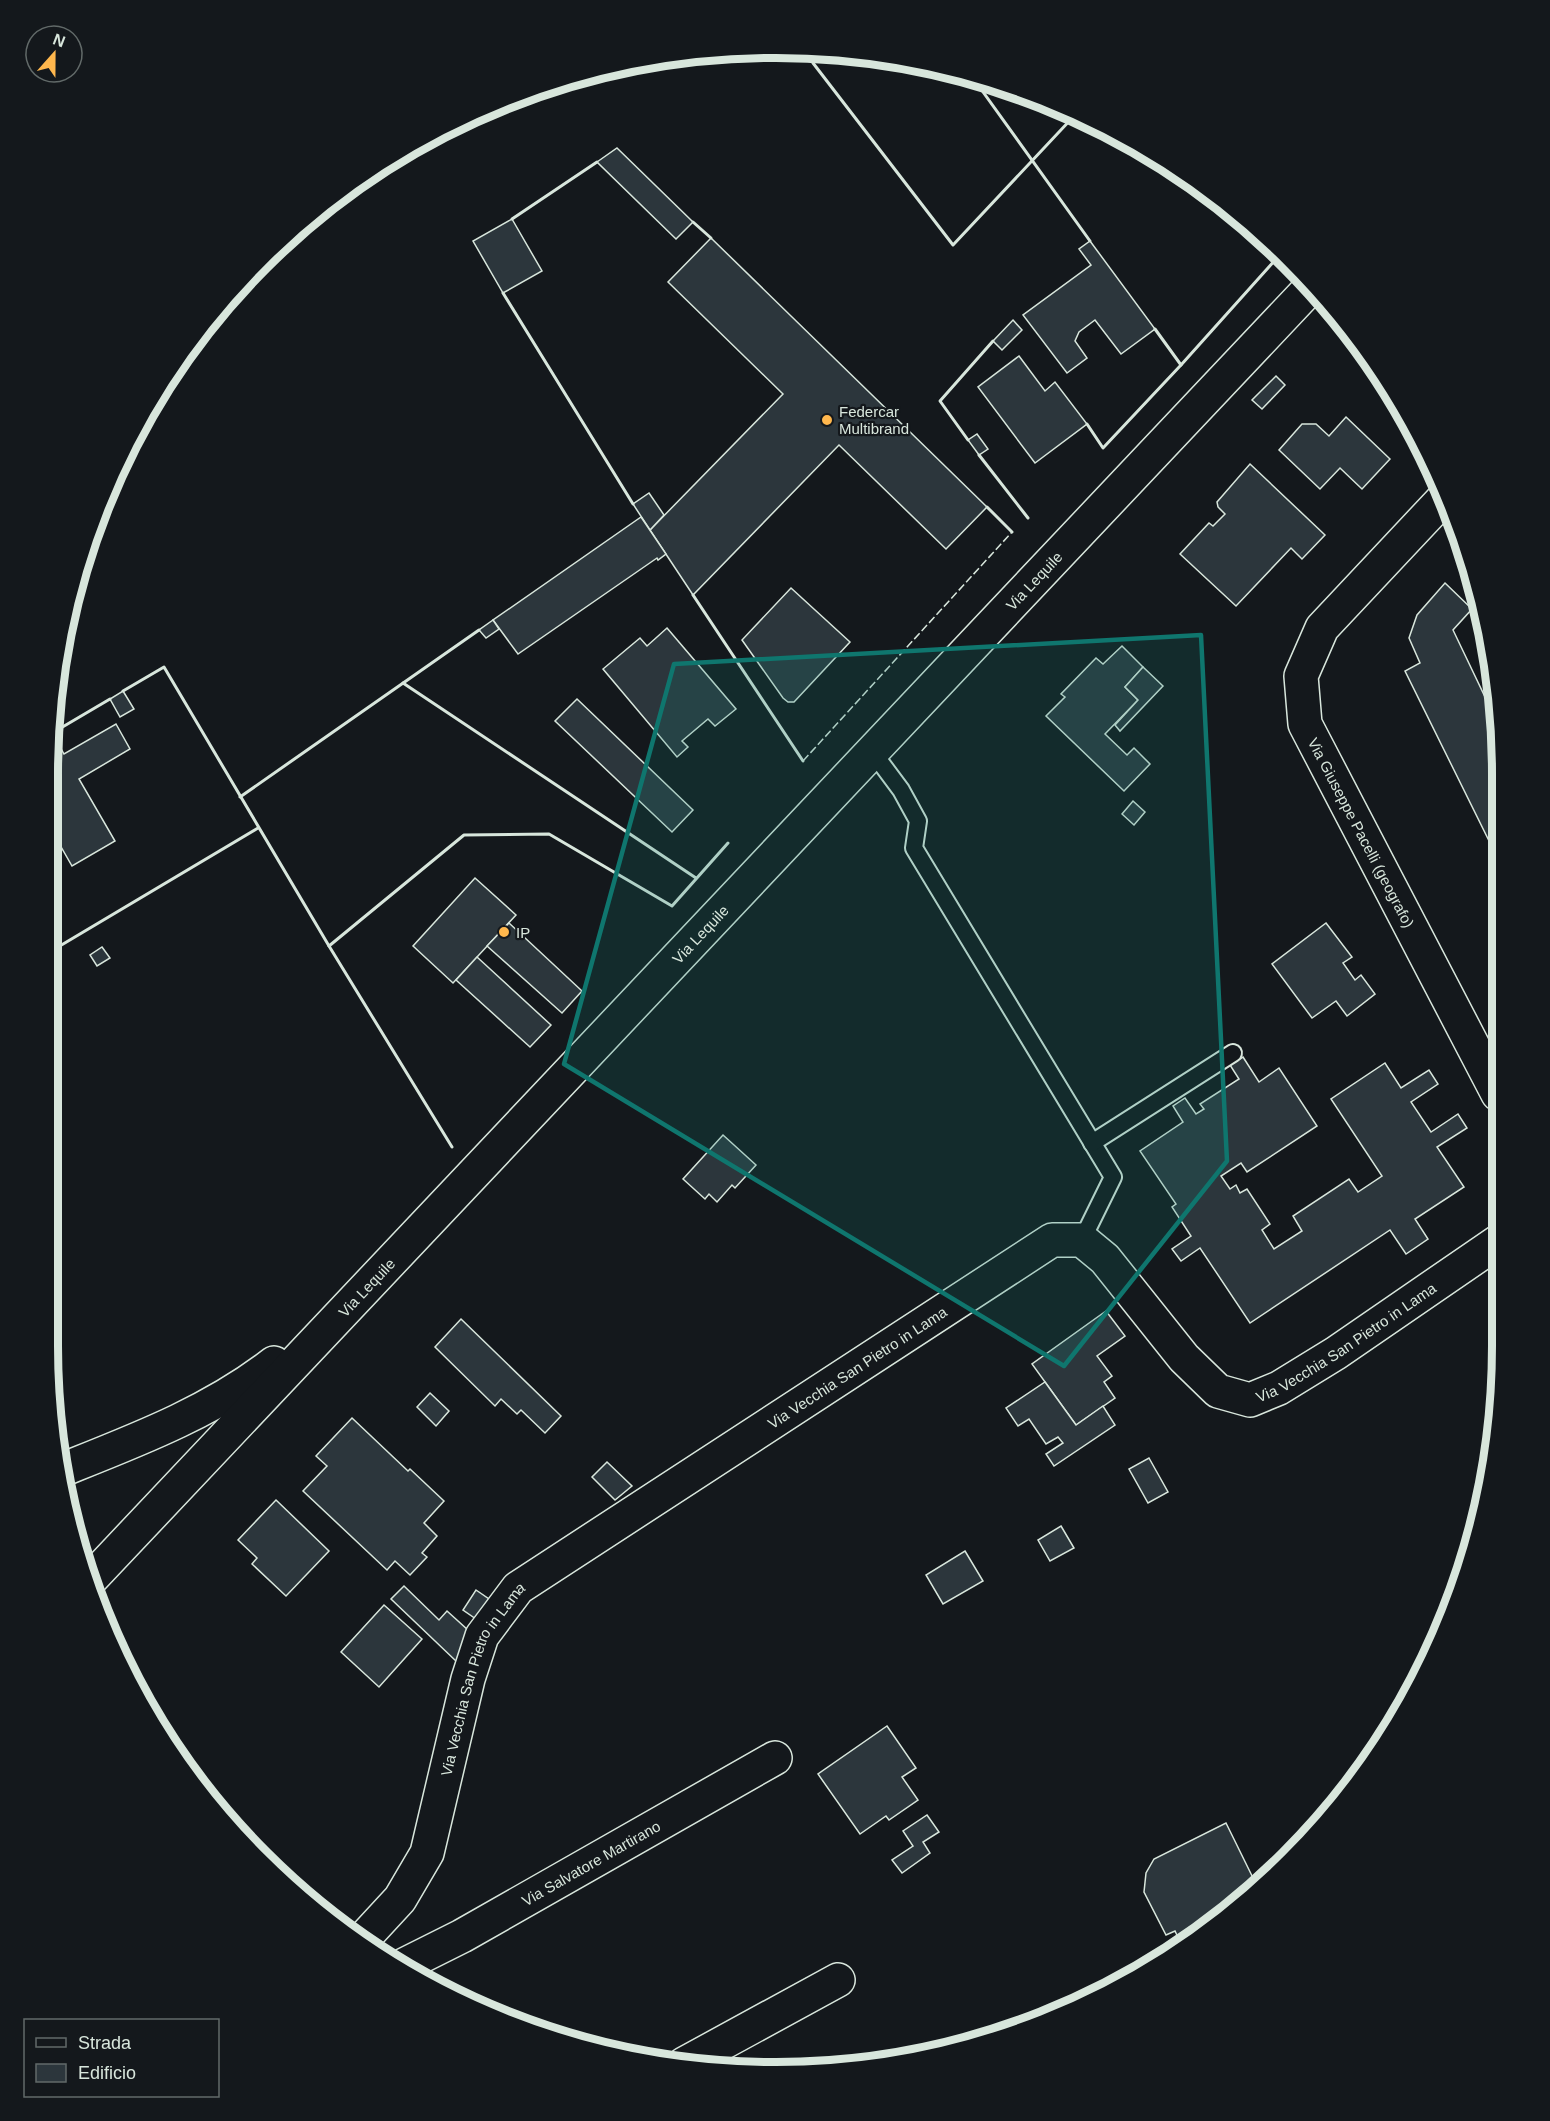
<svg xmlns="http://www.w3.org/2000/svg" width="1550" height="2121" font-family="Helvetica,sans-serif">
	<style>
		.building { fill: #2c363c; stroke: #d8e6dc; stroke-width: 1.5 }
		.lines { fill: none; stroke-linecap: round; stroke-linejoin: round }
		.lane-casing { stroke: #d8e6dc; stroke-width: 20 }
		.street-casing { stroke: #d8e6dc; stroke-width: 36 }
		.secondary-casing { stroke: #d8e6dc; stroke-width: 36 }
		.lane { stroke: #14181c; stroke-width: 16 }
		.street { stroke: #14181c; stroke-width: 33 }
		.secondary { stroke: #14181c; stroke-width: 33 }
		.fence { stroke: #d8e6dc; stroke-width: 1.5; stroke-dasharray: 8 3; stroke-linecap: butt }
		.wall { stroke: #d8e6dc; stroke-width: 3 }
		.marked { fill: #0f766e; fill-opacity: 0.2; stroke: #0f766e; stroke-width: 4.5; stroke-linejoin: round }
		.poi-dot { fill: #ffb74d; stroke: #14181c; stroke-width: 2 }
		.labels { text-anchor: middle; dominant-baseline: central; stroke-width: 4.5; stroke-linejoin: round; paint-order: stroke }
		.poi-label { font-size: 15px; fill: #d8e6dc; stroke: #14181c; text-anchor: start }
		.street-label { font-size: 15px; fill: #d8e6dc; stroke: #14181c }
		.rim { fill: none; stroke: #d8e6dc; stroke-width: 8 }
	</style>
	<rect width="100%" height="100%" fill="#14181c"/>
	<!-- building -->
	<g class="building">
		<polygon points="805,52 828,53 813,63"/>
		<polygon points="617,148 693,222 676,239 597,162"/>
		<polygon points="512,219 542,271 503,293 473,241"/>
		<polygon points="711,238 987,507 946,549 839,445 693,595 650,530 783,394 668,282"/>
		<polygon points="1090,241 1155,329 1121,354 1095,320 1079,332 1075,341 1087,358 1067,373 1023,315 1091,265 1079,249"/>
		<polygon points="1013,320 1022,330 1002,350 993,341"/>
		<polygon points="1019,356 1045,391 1055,382 1087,424 1035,463 978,387"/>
		<polygon points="1276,376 1285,385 1262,409 1252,400"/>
		<polygon points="1346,417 1390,459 1362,489 1340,468 1320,489 1279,450 1302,424 1316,424 1329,436"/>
		<polygon points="977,434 988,449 979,455 968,440"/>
		<polygon points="1250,464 1325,535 1302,559 1291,548 1236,606 1180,554 1209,523 1213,526 1225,514 1218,507 1217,502"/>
		<polygon points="649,493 664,515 650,530 633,504"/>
		<polygon points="641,517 666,554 658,560 657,558 518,654 493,620"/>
		<polygon points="1445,583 1472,609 1453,630 1496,720 1497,857 1405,671 1420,663 1409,638 1417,615"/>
		<polygon points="791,588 850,642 794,702 788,702 783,698 742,640"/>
		<polygon points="493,620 499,629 486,638 479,630"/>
		<polygon points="667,628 736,709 715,726 708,719 682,741 688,747 677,757 603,669 640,638 647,646"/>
		<polygon points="1122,646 1143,667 1125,687 1138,700 1105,734 1127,755 1134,748 1150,764 1124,791 1046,716 1065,697 1061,694 1096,658 1103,664"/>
		<polygon points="1143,667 1163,686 1120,731 1115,725 1138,700 1125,687"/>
		<polygon points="123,691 134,709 120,717 110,699"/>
		<polygon points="577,699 693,810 672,832 555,721"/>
		<polygon points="116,724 130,749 79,779 115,841 72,866 48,824 48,775 53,734 64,754"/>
		<polygon points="1133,801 1145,812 1134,825 1122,814"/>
		<polygon points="475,878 516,915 453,983 413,946"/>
		<polygon points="509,923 582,991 562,1013 487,946"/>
		<polygon points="1326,923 1352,957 1343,963 1355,980 1361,975 1375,994 1347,1016 1336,1001 1312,1018 1272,964"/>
		<polygon points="102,947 110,958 97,966 90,955"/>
		<polygon points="477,957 551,1025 530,1047 456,980"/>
		<polygon points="1243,1057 1259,1082 1279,1068 1317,1126 1247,1172 1241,1163 1221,1176 1230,1189 1236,1185 1240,1193 1247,1189 1270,1224 1262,1230 1274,1249 1302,1231 1293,1216 1349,1179 1358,1192 1382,1176 1331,1099 1385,1063 1401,1088 1429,1070 1438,1084 1411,1102 1431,1132 1458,1114 1467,1128 1437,1147 1464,1187 1415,1219 1428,1239 1406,1254 1390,1230 1250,1323 1200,1248 1181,1261 1172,1249 1191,1236 1172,1207 1176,1204 1140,1151 1183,1122 1173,1106 1185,1098 1196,1114 1204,1109 1200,1104 1239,1079 1230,1065"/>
		<polygon points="723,1135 756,1165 735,1188 732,1185 717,1202 709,1194 705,1199 683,1179"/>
		<polygon points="1106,1311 1125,1336 1097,1356 1112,1376 1104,1382 1115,1398 1076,1425 1032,1364"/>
		<polygon points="461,1319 561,1416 545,1433 521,1410 517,1414 501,1399 495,1406 435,1347"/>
		<polygon points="1045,1382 1076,1425 1103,1406 1115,1425 1054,1466 1046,1454 1063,1443 1058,1437 1046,1444 1029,1419 1018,1426 1006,1408"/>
		<polygon points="430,1393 449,1411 436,1426 417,1407"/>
		<polygon points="352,1418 408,1471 410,1469 444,1501 424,1523 437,1536 422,1553 427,1557 410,1575 395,1561 387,1570 303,1491 327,1466 316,1456"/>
		<polygon points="1149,1458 1168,1492 1148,1503 1129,1469"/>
		<polygon points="607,1462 632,1486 615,1500 592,1477"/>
		<polygon points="276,1500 329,1551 286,1596 252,1564 257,1558 238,1540"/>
		<polygon points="1061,1526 1074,1548 1050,1561 1038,1540"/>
		<polygon points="965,1551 983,1581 943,1604 926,1575"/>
		<polygon points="404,1586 439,1620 447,1611 469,1631 457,1662 391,1599"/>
		<polygon points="476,1590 489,1599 476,1619 463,1610"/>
		<polygon points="384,1605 422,1639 379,1687 341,1652"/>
		<polygon points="887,1726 916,1768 902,1777 918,1800 889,1820 886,1816 860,1834 818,1774"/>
		<polygon points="927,1815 939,1832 923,1842 930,1853 902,1873 892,1860 913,1846 903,1831"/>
		<polygon points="1226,1823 1257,1886 1218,1923 1181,1944 1175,1931 1166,1935 1144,1892 1146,1873 1154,1859"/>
		<polygon points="1296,1847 1297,1848 1282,1862 1279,1856"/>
	</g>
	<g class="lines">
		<!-- lane casing -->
		<g class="lane-casing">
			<g id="lane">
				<polyline points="872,751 901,790 918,821 914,848 1113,1177 1082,1240"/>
				<polyline points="1092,1143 1233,1053"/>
			</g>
		</g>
		<!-- street casing -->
		<g class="street-casing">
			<g id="street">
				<path id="s1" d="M 1446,496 L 1322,628 L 1301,676 L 1305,724 L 1498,1094"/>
				<path id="s2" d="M 364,1938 L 400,1899 L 427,1853 L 468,1679 L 482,1636 L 518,1588 L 1052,1240 L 1082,1240 L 1105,1259 L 1184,1358 L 1218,1391 L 1250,1400 L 1279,1388 L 1336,1353 L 1499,1241"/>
				<path id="s3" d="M 404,1965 L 462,1936 L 775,1758"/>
				<polyline points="684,2064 838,1980"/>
			</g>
		</g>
		<!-- secondary casing -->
		<g class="secondary-casing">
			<g id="secondary">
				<path d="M 64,1469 C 137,1440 211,1412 274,1363"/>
				<path id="s4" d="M 89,1581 L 1310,288"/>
			</g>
		</g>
		<!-- lane -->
		<use href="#lane" class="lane"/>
		<!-- street -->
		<use href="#street" class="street"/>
		<!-- secondary -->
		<use href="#secondary" class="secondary"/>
		<!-- fence -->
		<polyline class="fence" points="803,761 1012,532"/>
		<!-- wall -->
		<g class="wall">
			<polyline points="813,63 953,245 1074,116"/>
			<polyline points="973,78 1090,241"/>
			<polyline points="512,219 597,162"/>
			<polyline points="693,222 711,238"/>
			<polyline points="503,293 633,504"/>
			<polyline points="1155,329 1181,365 1276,259 1248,224"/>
			<polyline points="1087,424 1103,448 1181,365"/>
			<polyline points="968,440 940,401 993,341"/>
			<polyline points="979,455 1028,518"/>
			<polyline points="987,507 1012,532"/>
			<polyline points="693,595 803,761"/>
			<polyline points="403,683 696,878"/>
			<polyline points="123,691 164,667 329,946"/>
			<polyline points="54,732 110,699"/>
			<polyline points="240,797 479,630"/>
			<polyline points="48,953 258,828"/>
			<polyline points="452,1147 329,946 464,835 549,834 672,906 728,843"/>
		</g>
	</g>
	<!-- marked area -->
	<path class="marked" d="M 1201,635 L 1227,1161 L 1064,1366 L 564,1064 L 674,664 Z"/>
	<!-- markers -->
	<g class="poi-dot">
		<circle cx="827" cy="420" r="6"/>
		<circle cx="504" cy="932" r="6"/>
	</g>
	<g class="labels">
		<!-- poi labels -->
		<g class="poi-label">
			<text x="839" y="411">Federcar<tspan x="839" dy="17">Multibrand</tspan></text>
			<text x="516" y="932">IP</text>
		</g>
		<!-- street labels -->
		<g class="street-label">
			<text stroke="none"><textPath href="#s4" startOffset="1376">Via Lequile</textPath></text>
			<text stroke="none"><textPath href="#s1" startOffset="404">Via Giuseppe Pacelli (geografo)</textPath></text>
			<text stroke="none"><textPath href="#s4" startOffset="890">Via Lequile</textPath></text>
			<text stroke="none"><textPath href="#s4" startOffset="404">Via Lequile</textPath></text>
			<text stroke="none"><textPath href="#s2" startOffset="1407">Via Vecchia San Pietro in Lama</textPath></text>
			<text stroke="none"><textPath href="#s2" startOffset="795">Via Vecchia San Pietro in Lama</textPath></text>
			<text stroke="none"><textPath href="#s2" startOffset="291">Via Vecchia San Pietro in Lama</textPath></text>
			<text stroke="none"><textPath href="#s3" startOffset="213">Via Salvatore Martirano</textPath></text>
		</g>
	</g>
	<!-- crop -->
	<path d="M0 0H1550V2121H0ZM774 58H776A716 716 0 0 1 1492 774V1346A716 716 0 0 1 776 2062H774A716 716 0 0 1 58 1346V774A716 716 0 0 1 774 58Z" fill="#14181c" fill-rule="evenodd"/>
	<path class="rim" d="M774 58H776A716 716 0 0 1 1492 774V1346A716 716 0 0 1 776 2062H774A716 716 0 0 1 58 1346V774A716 716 0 0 1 774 58Z"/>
	<!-- legend -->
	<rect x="24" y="2019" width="195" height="78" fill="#14181c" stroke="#626a69" stroke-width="1.5"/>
	<rect x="36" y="2038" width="30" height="9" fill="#14181c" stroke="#626a69" stroke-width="1.5"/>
	<text x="78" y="2049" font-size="18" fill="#d8e6dc">Strada</text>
	<rect x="36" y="2064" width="30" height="18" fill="#2c363c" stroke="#626a69" stroke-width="1.5"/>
	<text x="78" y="2079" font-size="18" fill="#d8e6dc">Edificio</text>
	<!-- north arrow -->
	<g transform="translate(54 54) rotate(21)"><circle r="28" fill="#14181c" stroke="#626a69" stroke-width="1.5"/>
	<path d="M0-4.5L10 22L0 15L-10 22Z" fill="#ffb74d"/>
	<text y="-9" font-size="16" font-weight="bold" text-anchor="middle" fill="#d8e6dc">N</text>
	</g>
</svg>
